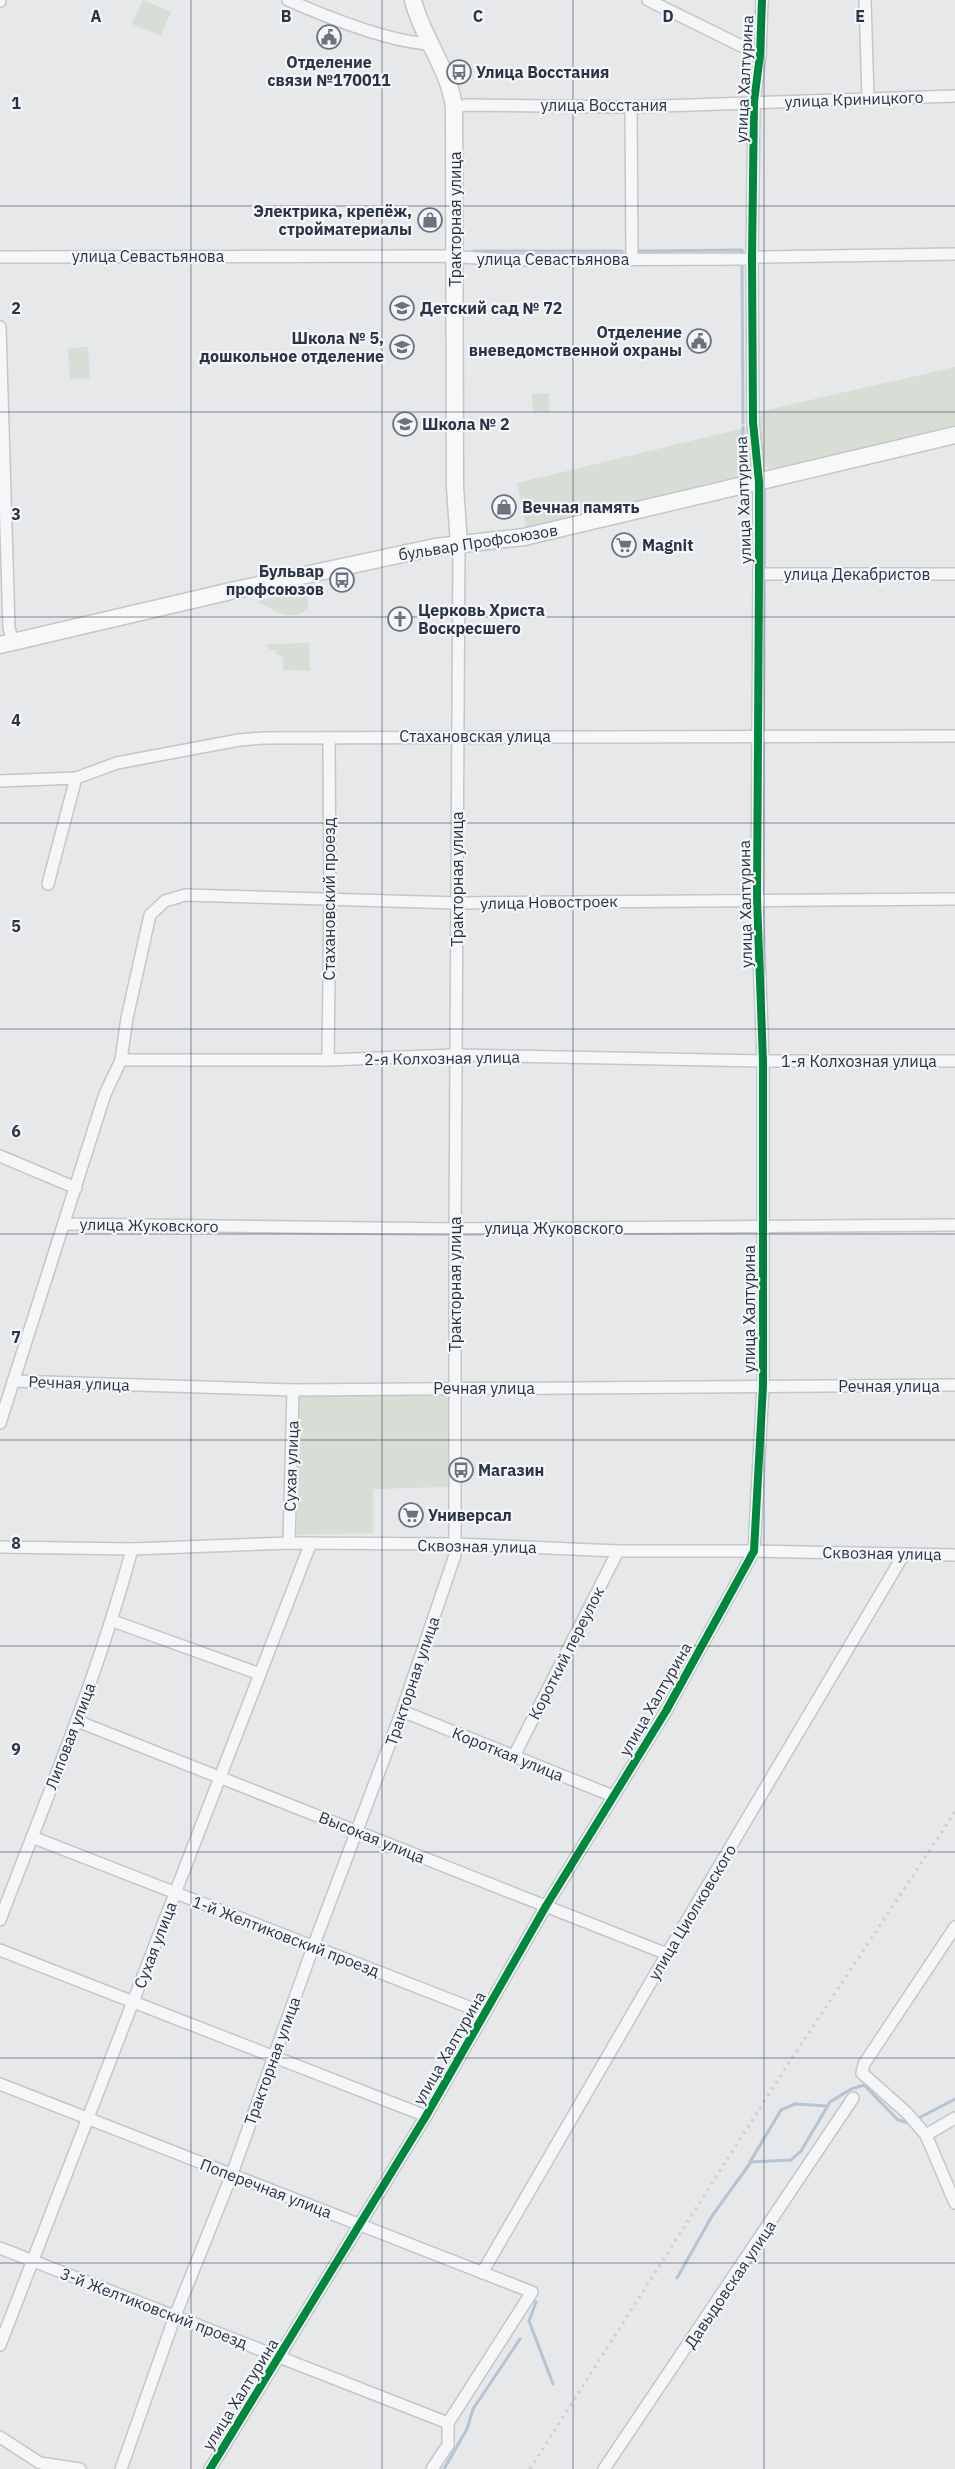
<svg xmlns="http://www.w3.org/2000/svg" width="955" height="2469" font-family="'IBM Plex Sans',sans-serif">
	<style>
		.green { fill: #d6ded6 }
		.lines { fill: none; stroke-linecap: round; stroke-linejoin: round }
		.stream { stroke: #b4c4d5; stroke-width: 3 }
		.minor-casing { stroke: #c4c6c8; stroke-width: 14 }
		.secondary-casing { stroke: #c4c6c8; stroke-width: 19 }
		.minor { stroke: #f5f6f7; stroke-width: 11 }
		.secondary { stroke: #f8f8f8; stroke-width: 16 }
		.rail { stroke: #cecfd2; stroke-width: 3; stroke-dasharray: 2.5 5; stroke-linecap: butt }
		.cycleway-casing { stroke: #f4f6f9; stroke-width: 11 }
		.cycleway { stroke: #00873e; stroke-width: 8 }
		.grid { fill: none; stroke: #2b3445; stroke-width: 1; stroke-opacity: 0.55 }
		.labels { text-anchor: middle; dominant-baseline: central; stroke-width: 4.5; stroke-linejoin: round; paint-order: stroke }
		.poi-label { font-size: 16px; font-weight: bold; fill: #2b3445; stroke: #f4f6f9; text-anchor: start }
		.street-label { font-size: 16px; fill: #2b3445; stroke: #f4f6f9 }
		.grid-label { font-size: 16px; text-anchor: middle; font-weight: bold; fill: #2b3445; stroke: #f4f6f9; stroke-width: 4.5; stroke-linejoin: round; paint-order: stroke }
	</style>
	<rect width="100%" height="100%" fill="#e6e8ea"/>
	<!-- green -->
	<g class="green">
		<polygon points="143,0 171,12 161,36 132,24"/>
		<polygon points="88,347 90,378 70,379 68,348"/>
		<polygon points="955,367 955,425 776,470 768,468 761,461 758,412"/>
		<polygon points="549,393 549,412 533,412 532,394"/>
		<polygon points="748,427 749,475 526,527 517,483"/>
		<path d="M 307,590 L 308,608 C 292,624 273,610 257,601 Z"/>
		<polygon points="309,643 310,671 283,670 283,656 277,655 275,650 270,650 267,644"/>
		<polygon points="450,1392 451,1487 373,1489 373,1533 297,1535 298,1393"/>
	</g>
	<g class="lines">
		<!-- stream -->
		<g class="stream">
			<polyline points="474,251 622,251"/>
			<polyline points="639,251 742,250 742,253"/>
			<polyline points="742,264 743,423"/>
			<polyline points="742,474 743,427"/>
			<polyline points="915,2120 955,2099"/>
			<polyline points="750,2162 781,2110 795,2104 828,2106"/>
			<polyline points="677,2278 712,2216 751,2162 791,2160 801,2151 830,2102 851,2089 864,2085 898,2120 910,2123"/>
			<polyline points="536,2302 529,2321 553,2384"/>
			<polyline points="444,2469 467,2429 473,2409 520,2339"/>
		</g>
		<!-- minor casing -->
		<g class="minor-casing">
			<g id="minor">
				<path d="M 288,0 C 327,17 388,42 430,44"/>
				<polyline points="648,0 760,55"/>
				<polyline points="865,0 868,97"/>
				<polyline points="0,1 0,0"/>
				<polyline points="631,107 632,259"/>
				<polyline points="454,108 466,105 631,107 955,96"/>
				<polyline points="0,257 446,256 508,260 752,259 757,257 955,254"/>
				<polyline points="0,327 9,628 13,642"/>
				<polyline points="759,574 955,574"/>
				<polyline points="0,781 76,778 117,763 239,740 264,738 955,736"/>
				<polyline points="48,884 76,778"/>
				<polyline points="121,1060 328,1060 455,1055 763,1061 955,1061"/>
				<polyline points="328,1060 330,898 329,738"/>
				<polyline points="0,1156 76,1188"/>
				<polyline points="64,1224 455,1229 955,1225"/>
				<polyline points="13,1381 293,1390 955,1385"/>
				<polyline points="0,1423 105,1094 121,1060 127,1018 150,915 165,901 185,895 458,903 955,899"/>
				<polyline points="289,1543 293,1390"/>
				<polyline points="0,1547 132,1549 289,1543 456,1544 618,1551 754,1551 955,1555"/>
				<polyline points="113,1621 260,1674"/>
				<polyline points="402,1711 613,1796"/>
				<polyline points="77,1721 667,1954"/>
				<polyline points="514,1756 618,1551"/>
				<polyline points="32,1837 484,2013"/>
				<path d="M 0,1920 C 47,1797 98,1676 132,1549"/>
				<polyline points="955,1927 864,2064 862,2073 907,2113 926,2135 955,2203"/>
				<polyline points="0,1950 426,2116"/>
				<polyline points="0,2084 532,2292 448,2423 448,2445 432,2469"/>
				<polyline points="926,2135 955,2118"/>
				<polyline points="0,2248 448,2423"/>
				<polyline points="482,2273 667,1954 904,1554"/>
				<polyline points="0,2345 310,1545"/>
				<polyline points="0,2437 40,2463 80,2469"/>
				<polyline points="121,2469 175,2316 232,2174 313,1947 402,1711 455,1555 455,1229 459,544"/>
				<polyline points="210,2469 426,2116 546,1906 666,1711 754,1551 763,1386 763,1061 757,900 759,574 759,482 753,422 752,259 754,102 760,55 762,0"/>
				<polyline points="604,2469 853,2098"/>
			</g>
		</g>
		<!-- secondary casing -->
		<g class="secondary-casing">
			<g id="secondary">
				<path d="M 413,0 C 422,38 450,70 454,108 L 455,487 L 459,544"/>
				<polyline points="0,645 231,591 435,547 524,537 955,435"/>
			</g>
		</g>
		<!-- minor -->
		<use href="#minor" class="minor"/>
		<!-- secondary -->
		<use href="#secondary" class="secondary"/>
		<!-- rail -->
		<polyline class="rail" points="530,2469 781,2075 955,1812"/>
		<!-- cycleway casing -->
		<g class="cycleway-casing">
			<polyline id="cycleway" points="210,2469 426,2116 546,1906 666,1711 754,1551 763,1386 763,1061 757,900 759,574 759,482 753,422 752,259 754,102 760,55 762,0"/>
		</g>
		<!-- cycleway -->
		<use href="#cycleway" class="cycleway"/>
	</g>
	<!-- grid -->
	<path class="grid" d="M 191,0 L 191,2469M 382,0 L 382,2469M 573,0 L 573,2469M 764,0 L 764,2469M 0,206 L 955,206M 0,412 L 955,412M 0,617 L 955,617M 0,823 L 955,823M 0,1029 L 955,1029M 0,1234 L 955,1234M 0,1440 L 955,1440M 0,1646 L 955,1646M 0,1852 L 955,1852M 0,2058 L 955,2058M 0,2263 L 955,2263"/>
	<!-- icons -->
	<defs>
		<g id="civic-ring" transform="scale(1.25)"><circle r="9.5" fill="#f4f6f9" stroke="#6c737f" stroke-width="1.5"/><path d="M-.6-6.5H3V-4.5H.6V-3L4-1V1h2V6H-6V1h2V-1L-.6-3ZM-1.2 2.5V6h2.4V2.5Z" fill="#6c737f"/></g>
		<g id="bus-ring" transform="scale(1.25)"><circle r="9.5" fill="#f4f6f9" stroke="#6c737f" stroke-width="1.5"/><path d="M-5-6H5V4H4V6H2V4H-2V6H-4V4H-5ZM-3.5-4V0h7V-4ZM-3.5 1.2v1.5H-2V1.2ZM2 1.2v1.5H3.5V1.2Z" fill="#6c737f"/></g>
		<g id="shop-ring" transform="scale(1.25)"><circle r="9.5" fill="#f4f6f9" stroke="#6c737f" stroke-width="1.5"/><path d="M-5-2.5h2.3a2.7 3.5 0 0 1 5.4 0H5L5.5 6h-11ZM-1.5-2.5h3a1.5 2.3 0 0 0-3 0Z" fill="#6c737f"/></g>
		<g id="school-ring" transform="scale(1.25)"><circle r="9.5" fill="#f4f6f9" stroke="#6c737f" stroke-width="1.5"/><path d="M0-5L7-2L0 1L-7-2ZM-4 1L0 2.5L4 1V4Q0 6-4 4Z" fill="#6c737f"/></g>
		<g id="supermarket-ring" transform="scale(1.25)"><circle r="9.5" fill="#f4f6f9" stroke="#6c737f" stroke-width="1.5"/><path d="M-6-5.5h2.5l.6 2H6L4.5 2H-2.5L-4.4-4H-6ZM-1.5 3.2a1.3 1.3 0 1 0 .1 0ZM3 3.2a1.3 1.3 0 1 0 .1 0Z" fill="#6c737f"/></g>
		<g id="church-ring" transform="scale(1.25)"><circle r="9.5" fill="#f4f6f9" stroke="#6c737f" stroke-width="1.5"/><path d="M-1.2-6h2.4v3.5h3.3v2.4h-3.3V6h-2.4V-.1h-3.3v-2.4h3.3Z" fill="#6c737f"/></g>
	</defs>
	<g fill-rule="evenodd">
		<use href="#civic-ring" x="329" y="37"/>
		<use href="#bus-ring" x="459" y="72"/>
		<use href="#shop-ring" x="430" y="220"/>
		<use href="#school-ring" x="402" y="308"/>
		<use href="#civic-ring" x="699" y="341"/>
		<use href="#school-ring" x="402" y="347"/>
		<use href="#school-ring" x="405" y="424"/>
		<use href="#shop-ring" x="504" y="507"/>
		<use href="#supermarket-ring" x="624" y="545"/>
		<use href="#bus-ring" x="342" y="580"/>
		<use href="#church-ring" x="400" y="619"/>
		<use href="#bus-ring" x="461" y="1470"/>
		<use href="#supermarket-ring" x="411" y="1515"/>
	</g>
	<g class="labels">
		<!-- poi labels -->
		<g class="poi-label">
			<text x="329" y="62" text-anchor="middle">Отделение<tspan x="329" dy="18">связи №170011</tspan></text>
			<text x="476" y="72">Улица Восстания</text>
			<text x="412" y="211" text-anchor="end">Электрика, крепёж,<tspan x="412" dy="18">стройматериалы</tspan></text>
			<text x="420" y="308">Детский сад № 72</text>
			<text x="682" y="332" text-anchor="end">Отделение<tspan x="682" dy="18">вневедомственной охраны</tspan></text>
			<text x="384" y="338" text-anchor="end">Школа № 5,<tspan x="384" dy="18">дошкольное отделение</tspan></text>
			<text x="422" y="424">Школа № 2</text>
			<text x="522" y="507">Вечная память</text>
			<text x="642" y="545">Magnit</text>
			<text x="324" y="571" text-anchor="end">Бульвар<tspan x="324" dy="18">профсоюзов</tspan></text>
			<text x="418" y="610">Церковь Христа<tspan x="418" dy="18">Воскресшего</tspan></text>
			<text x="478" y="1470">Магазин</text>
			<text x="428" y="1515">Универсал</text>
		</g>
		<!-- street labels -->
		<g class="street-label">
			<text transform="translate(744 79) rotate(-87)">улица Халтурина</text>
			<text transform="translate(854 99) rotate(-2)">улица Криницкого</text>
			<text x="604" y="105">улица Восстания</text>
			<text transform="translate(455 219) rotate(-90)">Тракторная улица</text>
			<text x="148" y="256">улица Севастьянова</text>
			<text x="553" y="259">улица Севастьянова</text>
			<text transform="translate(743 500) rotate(-92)">улица Халтурина</text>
			<text transform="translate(478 542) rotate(-9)">бульвар Профсоюзов</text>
			<text x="857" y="574">улица Декабристов</text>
			<text x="475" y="736">Стахановская улица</text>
			<text transform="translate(457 879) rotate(-90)">Тракторная улица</text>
			<text transform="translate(329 899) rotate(-90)">Стахановский проезд</text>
			<text transform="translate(549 902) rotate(-1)">улица Новостроек</text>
			<text transform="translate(745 904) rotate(-91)">улица Халтурина</text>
			<text transform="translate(442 1058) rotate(-1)">2-я Колхозная улица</text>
			<text x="859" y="1061">1-я Колхозная улица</text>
			<text transform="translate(149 1225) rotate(1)">улица Жуковского</text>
			<text x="554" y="1228">улица Жуковского</text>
			<text transform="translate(455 1284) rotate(-90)">Тракторная улица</text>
			<text transform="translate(749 1309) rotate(-90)">улица Халтурина</text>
			<text transform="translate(79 1383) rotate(2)">Речная улица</text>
			<text x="889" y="1386">Речная улица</text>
			<text x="484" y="1388">Речная улица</text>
			<text transform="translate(291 1466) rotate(-88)">Сухая улица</text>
			<text transform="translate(477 1546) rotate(1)">Сквозная улица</text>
			<text transform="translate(882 1553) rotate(1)">Сквозная улица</text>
			<text transform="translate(566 1653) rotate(-63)">Короткий переулок</text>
			<text transform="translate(412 1681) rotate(-71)">Тракторная улица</text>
			<text transform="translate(655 1699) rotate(-60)">улица Халтурина</text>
			<text transform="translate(70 1736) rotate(-69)">Липовая улица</text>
			<text transform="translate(508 1754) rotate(22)">Короткая улица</text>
			<text transform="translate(372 1837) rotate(22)">Высокая улица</text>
			<text transform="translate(692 1912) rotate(-59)">улица Циолковского</text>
			<text transform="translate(286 1936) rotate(21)">1-й Желтиковский проезд</text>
			<text transform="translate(155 1945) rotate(-69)">Сухая улица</text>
			<text transform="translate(449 2048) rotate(-60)">улица Халтурина</text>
			<text transform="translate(272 2061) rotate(-70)">Тракторная улица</text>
			<text transform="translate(266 2188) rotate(21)">Поперечная улица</text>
			<text transform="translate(730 2284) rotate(-56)">Давыдовская улица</text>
			<text transform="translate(154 2308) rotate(21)">3-й Желтиковский проезд</text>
			<text transform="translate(240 2394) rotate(-58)">улица Халтурина</text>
		</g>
	</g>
	<g class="grid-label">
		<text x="96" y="22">A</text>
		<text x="286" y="22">B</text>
		<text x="478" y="22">C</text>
		<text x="668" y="22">D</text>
		<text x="860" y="22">E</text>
		<text x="16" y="109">1</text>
		<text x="16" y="314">2</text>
		<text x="16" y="520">3</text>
		<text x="16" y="726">4</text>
		<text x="16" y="932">5</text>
		<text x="16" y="1137">6</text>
		<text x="16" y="1343">7</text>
		<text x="16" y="1549">8</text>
		<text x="16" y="1755">9</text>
	</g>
</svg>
